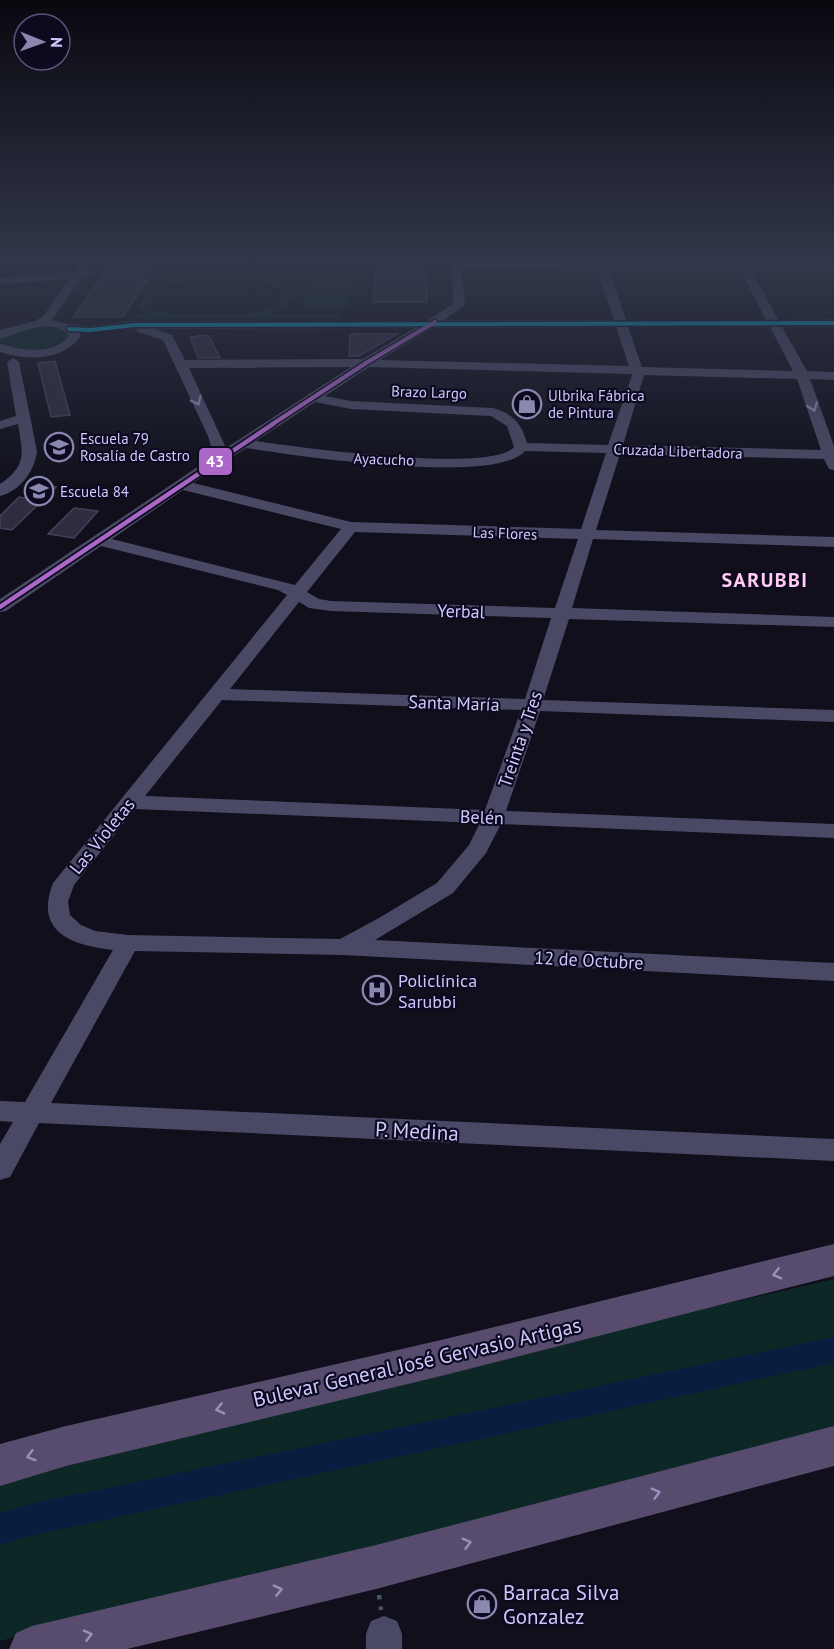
<svg xmlns="http://www.w3.org/2000/svg" width="834" height="1649" font-family="'PT Sans',sans-serif">
	<style>
		.green { fill: #0d2626; fill-rule: evenodd }
		.lines { fill: none; stroke-linecap: round; stroke-linejoin: round }
		.canal { fill: #071e3f; fill-rule: evenodd }
		.building { fill: #2e2c3e; stroke: #44405a; stroke-width: 1.5 }
		.path { stroke: #445665; stroke-width: 4.5; stroke-dasharray: 4.5 7; stroke-linecap: butt }
		.minor { fill: #4a4965; fill-rule: evenodd }
		.major { fill: #574c6e; fill-rule: evenodd }
		.bus-1-casing { stroke: #0d0a20; stroke-width: 7 }
		.bus-2-far1-casing { stroke: #0d0a20; stroke-width: 7 }
		.bus-2-casing { stroke: #0d0a20; stroke-width: 8 }
		.bus-1 { stroke: #00a9ce; stroke-width: 4 }
		.bus-2-far1 { stroke: #ac68c9; stroke-width: 4 }
		.bus-2 { stroke: #ac68c9; stroke-width: 4.5 }
		.oneway { stroke: #8c89b2 }
		.oneway2 { stroke: #9891be }
		.labels { text-anchor: middle; dominant-baseline: central; stroke-width: 4.5; stroke-linejoin: round; paint-order: stroke }
		.far-street-label { font-size: 15px; fill: #cdc9ff; stroke: #0d0a20 }
		.far-poi-label { font-size: 15px; fill: #cdc9ff; stroke: #0d0a20; text-anchor: start }
		.street-label { font-size: 18px; fill: #cdc9ff; stroke: #0d0a20 }
		.poi-label { font-size: 18px; fill: #cdc9ff; stroke: #0d0a20; text-anchor: start }
		.far-district-label { font-size: 20px; font-weight: bold; letter-spacing: 1.5px; fill: #ffcbee; stroke: #0d0a20 }
		.near-street-label { font-size: 21px; fill: #cdc9ff; stroke: #0d0a20 }
		.near-poi-label { font-size: 21px; fill: #cdc9ff; stroke: #0d0a20; text-anchor: start }
		.line-badge { stroke: #0d0a20; stroke-width: 2 }
		.badge-label { font-size: 16px; text-anchor: middle; font-weight: bold; fill: #fff }
	</style>
	<rect width="100%" height="100%" fill="#100f1b"/>
	<!-- green -->
	<g class="green">
		<polygon points="115,261 255,261 221,268 179,268 177,271 154,270 155,267 106,264"/>
		<polygon points="296,268 352,268 351,279 294,279"/>
		<path d="M 188,278 L 263,278 L 278,281 L 289,287 L 290,295 L 300,295 L 300,297 L 289,298 L 287,307 L 275,314 L 341,313 L 341,318 L 128,319 L 130,315 L 148,314 L 142,311 L 139,305 L 148,287 L 167,281 ZM 254,281 C 263,282 275,282 281,291 L 277,305 C 261,317 165,320 150,307 L 154,292 L 162,286 L 177,282 Z"/>
		<polygon points="351,280 349,308 304,309 308,281"/>
		<polygon points="57,325 74,339 42,352 0,348 0,335 13,328"/>
		<polygon points="834,1279 834,1427 200,1592 0,1641 0,1480 594,1334"/>
	</g>
	<g class="lines">
		<!-- canal -->
		<polygon class="canal" points="834,1337 834,1363 25,1537 0,1545 0,1513 25,1505"/>
	</g>
	<!-- building -->
	<g class="building">
		<polygon points="115,261 160,261 123,317 73,317 110,263"/>
		<polygon points="376,261 427,261 427,302 373,302"/>
		<polygon points="350,334 397,334 359,356 349,356"/>
		<polygon points="204,335 209,336 220,358 198,358 190,337"/>
		<polygon points="55,361 70,415 51,417 38,363"/>
		<polygon points="38,484 56,487 12,530 0,528 0,516 19,497 24,498"/>
		<polygon points="74,508 98,511 74,538 48,534"/>
	</g>
	<g class="lines">
		<!-- path -->
		<polyline class="path" points="379,1595 381,1610"/>
		<!-- minor -->
		<g class="minor">
			<path d="M 451,261 L 595,263 L 595,261 L 605,261 L 606,263 L 737,264 L 736,261 L 746,261 L 748,264 L 834,265 L 834,271 L 752,271 L 778,320 L 834,319 L 834,327 L 782,327 L 807,371 L 834,372 L 834,380 L 810,379 L 834,446 L 834,470 L 829,469 L 824,459 L 620,454 L 596,530 L 834,537 L 834,547 L 593,539 L 572,608 L 834,617 L 834,627 L 569,619 L 543,700 L 834,710 L 834,722 L 540,711 L 506,811 L 834,824 L 834,838 L 501,824 L 486,853 L 453,893 L 375,940 L 834,963 L 834,981 L 343,955 L 135,951 L 51,1103 L 834,1139 L 834,1161 L 39,1123 L 10,1177 L 0,1180 L 0,1144 L 13,1122 L 0,1121 L 0,1101 L 25,1102 L 113,950 C 71,945 34,932 53,883 L 287,595 L 278,590 L 101,546 L 6,611 L 0,612 L 0,599 L 214,456 L 208,436 L 163,340 L 138,332 L 136,329 L 79,333 L 81,336 C 63,361 27,361 0,352 L 0,344 C 21,350 53,356 69,336 C 52,315 19,334 0,339 L 0,330 L 36,321 L 44,315 L 69,279 L 0,284 L 0,278 L 74,272 L 78,266 L 86,266 L 86,271 L 92,274 L 81,278 L 52,320 L 71,325 L 90,326 L 135,321 L 427,321 L 453,304 ZM 462,269 L 597,270 L 614,320 L 444,320 L 465,305 ZM 609,270 L 741,271 L 766,320 L 626,320 ZM 616,327 L 629,366 L 380,360 L 432,328 ZM 628,327 L 770,327 L 793,371 L 642,367 ZM 415,328 L 363,359 L 185,360 L 172,335 L 155,329 ZM 351,367 L 226,448 L 189,368 ZM 369,367 L 631,374 L 632,375 L 608,445 L 527,443 C 522,424 512,413 493,408 L 351,401 L 325,396 ZM 644,375 L 797,379 L 821,450 L 623,445 ZM 315,402 L 351,409 L 491,416 L 507,426 L 514,447 C 490,474 297,447 256,441 ZM 246,448 C 293,455 495,486 525,451 L 606,453 L 581,529 L 351,522 L 193,483 ZM 183,490 L 341,529 L 295,585 L 112,539 ZM 355,532 L 578,539 L 555,608 L 331,601 L 319,599 L 307,592 ZM 299,602 L 309,608 L 331,611 L 551,618 L 525,699 L 230,689 ZM 222,700 L 521,710 L 485,810 L 145,796 ZM 135,809 L 480,823 L 469,845 L 437,883 L 379,918 L 340,939 L 128,935 L 95,931 L 81,925 L 70,915 L 68,902 L 74,885 Z"/>
			<path d="M 13,358 L 19,362 L 37,451 C 35,471 20,491 0,496 L 0,484 C 27,466 23,453 18,424 L 0,429 L 0,421 L 16,416 L 7,362 Z"/>
			<polygon points="384,1616 397,1621 402,1634 402,1649 366,1649 366,1634 371,1621"/>
		</g>
		<!-- major -->
		<g class="major">
			<polygon points="834,1244 834,1276 441,1376 66,1466 0,1486 0,1444 66,1426 441,1340"/>
			<polygon points="834,1426 834,1466 376,1589 127,1649 9,1649 16,1633 32,1626 376,1545"/>
		</g>
		<!-- bus-1 casing -->
		<g class="bus-1-casing">
			<polyline id="bus-1" points="69,329 90,330 135,325 834,323"/>
		</g>
		<!-- bus-2-far1 casing -->
		<g class="bus-2-far1-casing">
			<polyline id="bus-2-far1" points="271,425 366,363 435,322"/>
		</g>
		<!-- bus-2 casing -->
		<g class="bus-2-casing">
			<polyline id="bus-2" points="0,607 273,424"/>
		</g>
		<!-- bus-1 -->
		<use href="#bus-1" class="bus-1"/>
		<!-- bus-2-far1 -->
		<use href="#bus-2-far1" class="bus-2-far1"/>
		<!-- bus-2 -->
		<use href="#bus-2" class="bus-2"/>
	</g>
	<!-- one-way arrows -->
	<defs><path id="oneway-chevron" d="M-2-3.5L2.5 0L-2 3.5" fill="none" stroke-width="1.6" stroke-linecap="round" stroke-linejoin="round" transform="scale(1.5)"/></defs>
	<g class="oneway">
		<use href="#oneway-chevron" transform="translate(197 401) rotate(64)"/>
		<use href="#oneway-chevron" transform="translate(813 407) rotate(70)"/>
	</g>
	<g class="oneway2">
		<use href="#oneway-chevron" transform="translate(777 1274) rotate(166)"/>
		<use href="#oneway-chevron" transform="translate(220 1409) rotate(167)"/>
		<use href="#oneway-chevron" transform="translate(31 1456) rotate(164)"/>
		<use href="#oneway-chevron" transform="translate(656 1493) rotate(-15)"/>
		<use href="#oneway-chevron" transform="translate(467 1543) rotate(-15)"/>
		<use href="#oneway-chevron" transform="translate(278 1590) rotate(-13)"/>
		<use href="#oneway-chevron" transform="translate(88 1635) rotate(-14)"/>
	</g>
	<!-- sky -->
	<linearGradient id="sky" x2="0" y2="1"><stop stop-color="#09080f"/><stop offset="0.53" stop-color="#31374a"/><stop offset="1" stop-color="#31374a" stop-opacity="0"/></linearGradient>
	<rect width="834" height="491" fill="url(#sky)"/>
	<!-- icons -->
	<defs>
		<g id="shop-ring" transform="scale(1.5)"><circle r="9.5" fill="#0d0a20" stroke="#8b88af" stroke-width="1.5"/><path d="M-5-2.5h2.3a2.7 3.5 0 0 1 5.4 0H5L5.5 6h-11ZM-1.5-2.5h3a1.5 2.3 0 0 0-3 0Z" fill="#8b88af"/></g>
		<g id="school-ring" transform="scale(1.5)"><circle r="9.5" fill="#0d0a20" stroke="#8b88af" stroke-width="1.5"/><path d="M0-5L7-2L0 1L-7-2ZM-4 1L0 2.5L4 1V4Q0 6-4 4Z" fill="#8b88af"/></g>
		<g id="hospital-ring" transform="scale(1.5)"><circle r="9.5" fill="#0d0a20" stroke="#8b88af" stroke-width="1.5"/><path d="M-5-5h3v3.5h4V-5h3V5h-3V1.5h-4V5h-3Z" fill="#8b88af"/></g>
	</defs>
	<g fill-rule="evenodd">
		<use href="#shop-ring" x="527" y="404"/>
		<use href="#school-ring" x="59" y="447"/>
		<use href="#school-ring" x="39" y="491"/>
		<use href="#hospital-ring" x="377" y="990"/>
		<use href="#shop-ring" x="482" y="1604"/>
	</g>
	<g class="labels">
		<!-- far-street labels -->
		<g class="far-street-label">
			<text transform="translate(429 392) rotate(2)">Brazo Largo</text>
			<text transform="translate(678 451) rotate(2)">Cruzada Libertadora</text>
			<text transform="translate(384 459) rotate(2)">Ayacucho</text>
			<text transform="translate(505 533) rotate(2)">Las Flores</text>
		</g>
		<!-- far-poi labels -->
		<g class="far-poi-label">
			<text x="548" y="395">Ulbrika Fábrica<tspan x="548" dy="17">de Pintura</tspan></text>
			<text x="80" y="438">Escuela 79<tspan x="80" dy="17">Rosalía de Castro</tspan></text>
			<text x="60" y="491">Escuela 84</text>
		</g>
		<!-- street labels -->
		<g class="street-label">
			<text transform="translate(461 611) rotate(2)">Yerbal</text>
			<text transform="translate(454 703) rotate(2)">Santa María</text>
			<text transform="translate(520 739) rotate(-71)">Treinta y Tres</text>
			<text transform="translate(482 817) rotate(2)">Belén</text>
			<text transform="translate(102 836) rotate(-51)">Las Violetas</text>
			<text transform="translate(589 960) rotate(3)">12 de Octubre</text>
		</g>
		<!-- poi labels -->
		<g class="poi-label">
			<text x="398" y="980">Policlínica<tspan x="398" dy="21">Sarubbi</tspan></text>
		</g>
		<!-- far-district labels -->
		<g class="far-district-label">
			<text x="765" y="580">SARUBBI</text>
		</g>
		<!-- near-street labels -->
		<g class="near-street-label">
			<text transform="translate(417 1131) rotate(3)">P. Medina</text>
			<text transform="translate(417 1362) rotate(-13)">Bulevar General José Gervasio Artigas</text>
		</g>
		<!-- near-poi labels -->
		<g class="near-poi-label">
			<text x="503" y="1592">Barraca Silva<tspan x="503" dy="24">Gonzalez</tspan></text>
		</g>
	</g>
	<rect class="line-badge" x="198" y="447" width="35" height="29" rx="6" fill="#ac68c9"/>
	<g class="badge-label">
		<text x="215" y="467">43</text>
	</g>
	<!-- north arrow -->
	<g transform="translate(42 42) rotate(91)"><circle r="28" fill="#0d0a20" stroke="#5a5679" stroke-width="1.5"/>
	<path d="M0-4.5L10 22L0 15L-10 22Z" fill="#8b88af"/>
	<text y="-9" font-size="16" font-weight="bold" text-anchor="middle" fill="#cdc9ff">N</text>
	</g>
</svg>
